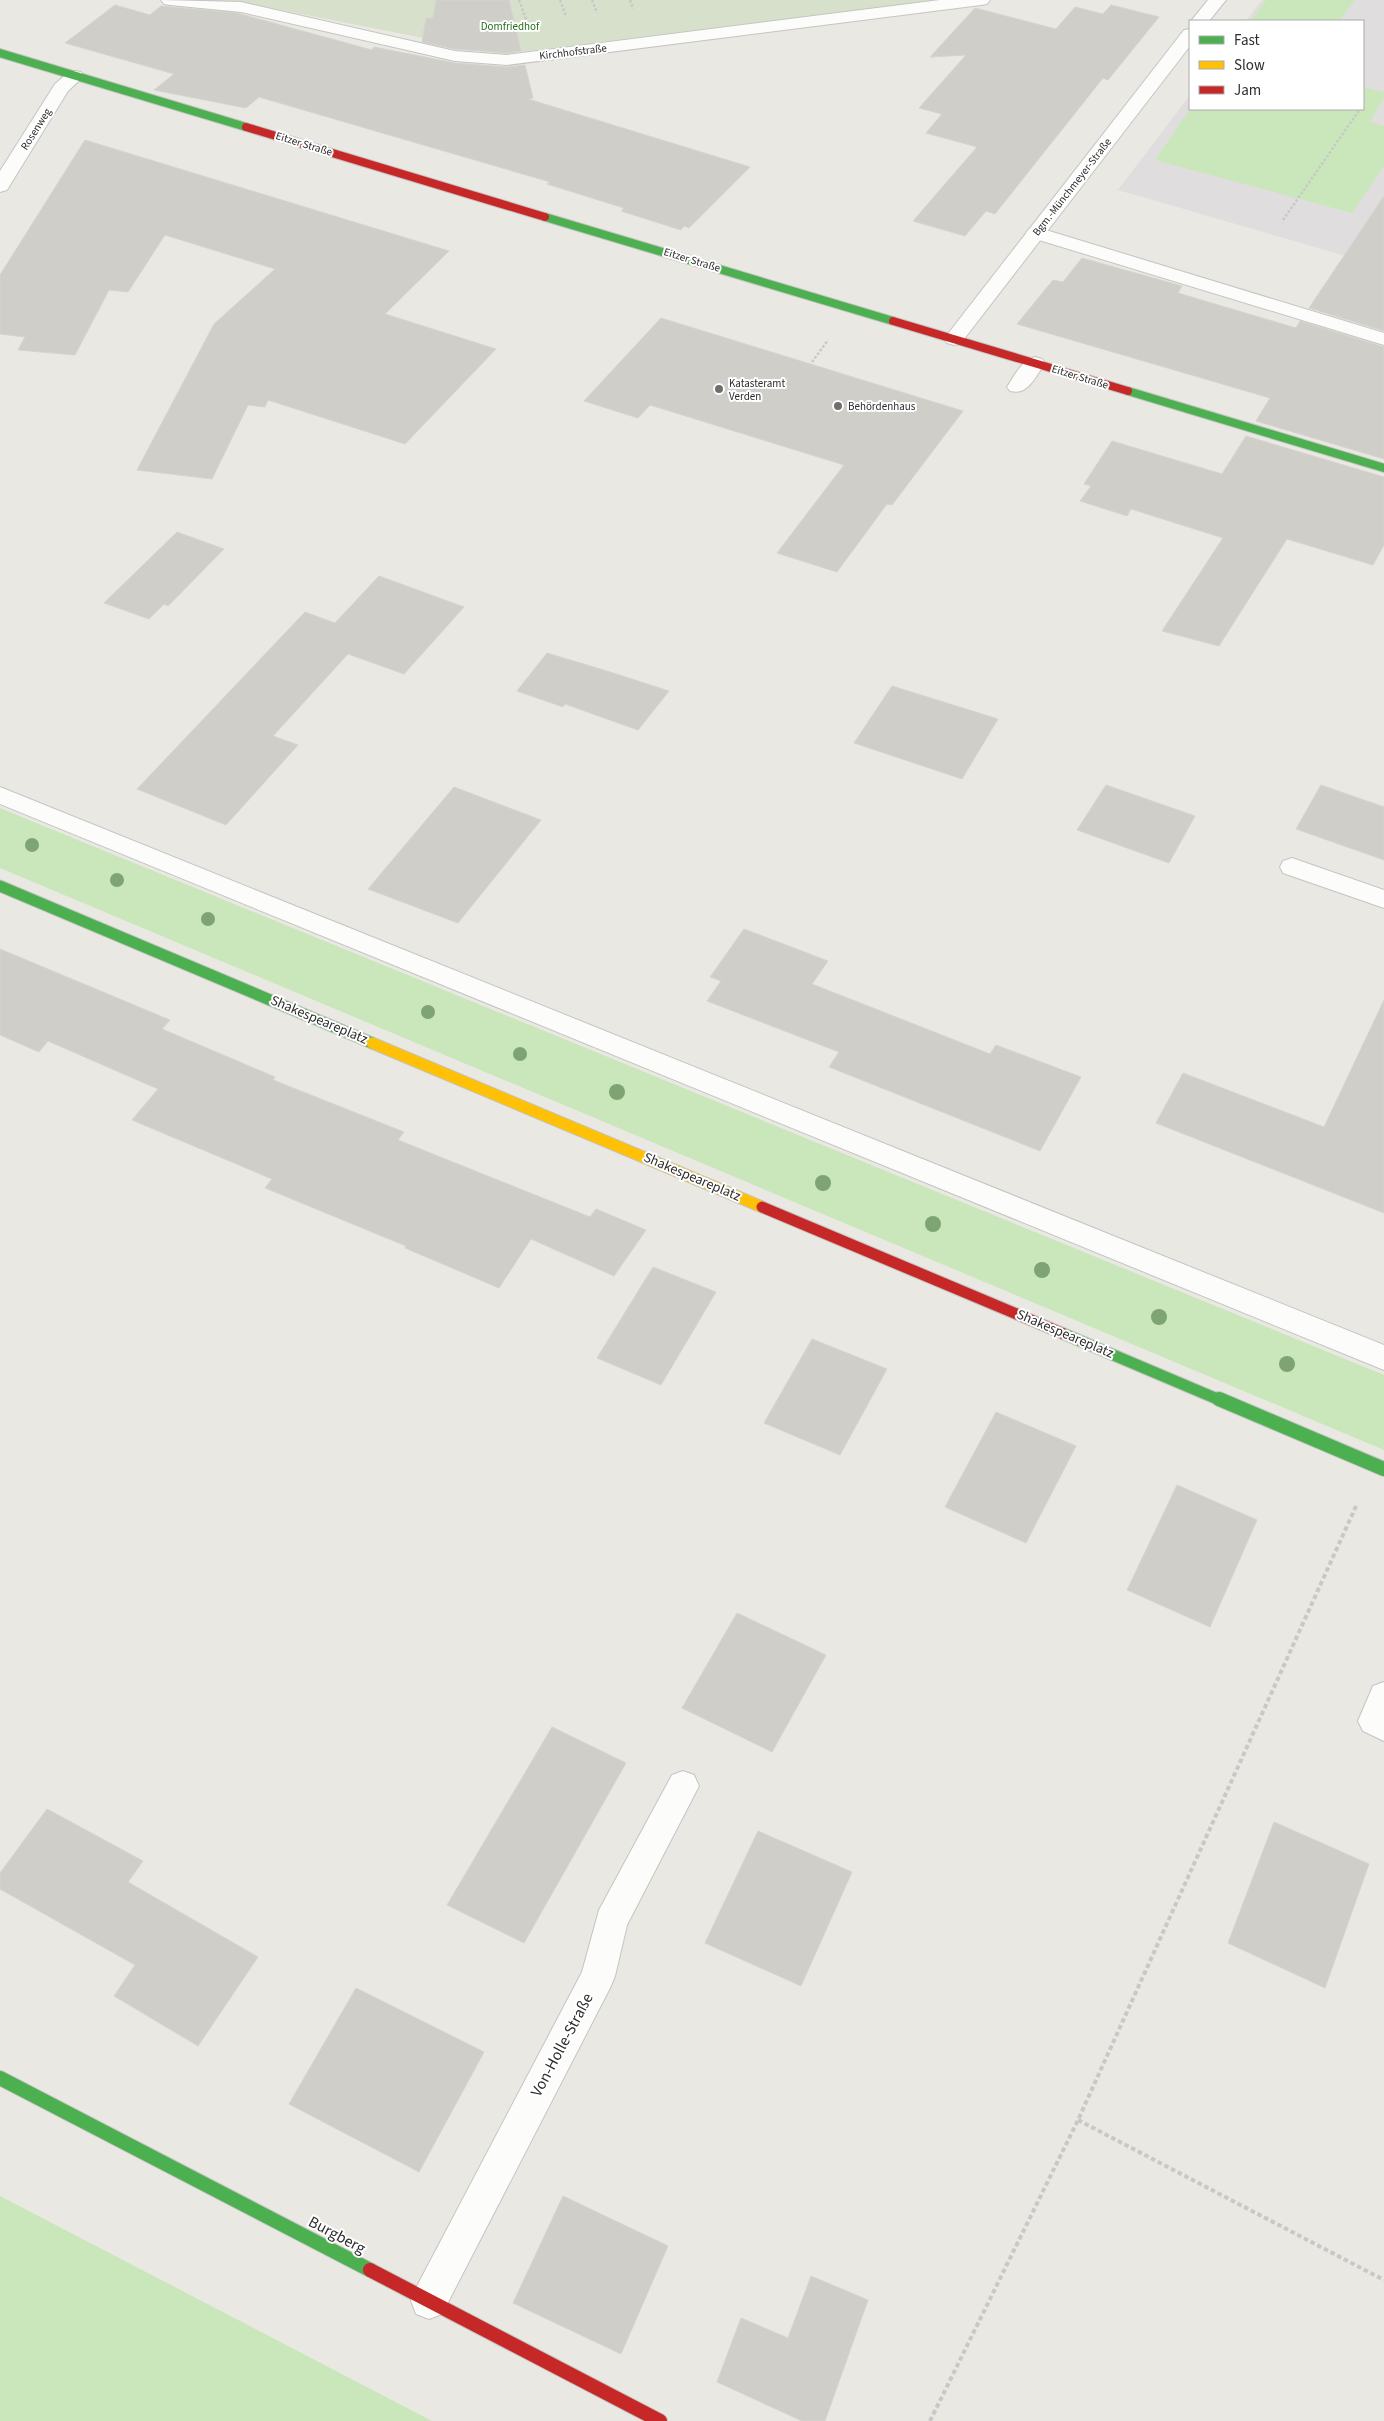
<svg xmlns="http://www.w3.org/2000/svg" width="1384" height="2421" font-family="'Source Sans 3',sans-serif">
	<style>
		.industrial { fill: #dfddde }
		.green { fill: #cae7bb }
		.cemetery { fill: #d6e0ca }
		.building { fill: #cfcec9; stroke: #d5d4cf }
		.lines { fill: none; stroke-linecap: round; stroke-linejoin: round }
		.lane-casing { stroke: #c4c4c3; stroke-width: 2 }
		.street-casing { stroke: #c4c4c3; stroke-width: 2 }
		.fast-far2-casing { stroke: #c4c4c3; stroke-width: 10 }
		.fast-far1-casing { stroke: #c4c4c3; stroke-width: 13 }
		.fast-casing { stroke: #c4c4c3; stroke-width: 16 }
		.slow-casing { stroke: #c4c4c3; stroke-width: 13 }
		.jam-far2-casing { stroke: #c4c4c3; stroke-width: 10 }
		.jam-far1-casing { stroke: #c4c4c3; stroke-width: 13 }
		.jam-casing { stroke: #c4c4c3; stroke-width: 16 }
		.path-far1 { stroke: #c8c8c8; stroke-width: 2.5; stroke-dasharray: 2.5 2; stroke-linecap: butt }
		.path { stroke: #c8c8c8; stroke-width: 4; stroke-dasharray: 4.5 3; stroke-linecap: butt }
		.lane { fill: #fcfcfb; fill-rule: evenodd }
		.street { fill: #fcfcfb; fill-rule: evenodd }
		.fast-far2 { stroke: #4caf50; stroke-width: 8 }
		.fast-far1 { stroke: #4caf50; stroke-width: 11 }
		.fast { stroke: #4caf50; stroke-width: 14 }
		.slow { stroke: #ffc107; stroke-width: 11 }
		.jam-far2 { stroke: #c62828; stroke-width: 8 }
		.jam-far1 { stroke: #c62828; stroke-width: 11 }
		.jam { stroke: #c62828; stroke-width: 14 }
		.tree { fill: #7ea473 }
		.poi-dot { fill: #6f6e6c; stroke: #fff; stroke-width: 2 }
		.labels { text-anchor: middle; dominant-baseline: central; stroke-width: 4; stroke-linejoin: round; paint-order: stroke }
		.far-park-label { font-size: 11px; fill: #256d19; stroke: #fff }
		.far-street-label { font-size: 11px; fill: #2d2d2d; stroke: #fff }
		.far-poi-label { font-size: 11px; fill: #2d2d2d; stroke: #fff; text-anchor: start }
		.street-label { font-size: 14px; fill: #2d2d2d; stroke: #fff }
		.near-street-label { font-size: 16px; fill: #2d2d2d; stroke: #fff }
	</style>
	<rect width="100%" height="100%" fill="#eae8e2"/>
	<!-- industrial -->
	<polygon class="industrial" points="1262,0 1384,0 1384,267 1118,190 1190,95 1190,109 1363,109 1363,21 1246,21"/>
	<!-- green -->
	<g class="green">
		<polygon points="1266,0 1355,0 1339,21 1251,21"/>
		<polygon points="1363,87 1384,92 1384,98 1370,122 1384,126 1384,166 1352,213 1155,160 1190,109 1363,109"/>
		<polygon points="0,808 1384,1375 1384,1450 0,868"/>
		<polygon points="0,2196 432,2421 0,2421"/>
	</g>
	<!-- cemetery -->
	<polygon class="cemetery" points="198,0 935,0 505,54 250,4"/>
	<!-- building -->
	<g class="building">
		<polygon points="436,0 509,0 521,51 507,53 455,49 422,42 426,18 433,18"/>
		<polygon points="115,5 150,15 161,6 237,13 372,50 374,47 455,63 507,67 525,65 533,98 528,99 750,167 689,228 684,226 681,230 621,211 624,208 547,184 550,182 259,97 246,108 154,90 174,74 65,43"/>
		<polygon points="1111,5 1159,17 1108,80 1103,78 995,214 986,211 965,236 913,221 977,147 926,133 942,114 919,108 966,55 930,57 975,8 1056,29 1075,7 1103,14"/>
		<polygon points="85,140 449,251 385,314 496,349 405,444 268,400 265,407 248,405 212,479 137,470 214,324 275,269 165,235 128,292 109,290 75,355 18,350 25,337 0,334 0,275"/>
		<polygon points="1384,196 1384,331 1309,308"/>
		<polygon points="1082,258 1182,286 1178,293 1296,328 1300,321 1384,347 1384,459 1256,421 1270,398 1017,324 1053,280 1063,282"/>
		<polygon points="661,318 963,411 892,505 887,504 837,572 777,553 844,465 650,405 638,418 584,401"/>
		<polygon points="1246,436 1384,477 1384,545 1373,565 1287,539 1219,646 1162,631 1223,538 1131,509 1127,516 1080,501 1091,486 1084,484 1112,441 1222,474"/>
		<polygon points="177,532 224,549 168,606 164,604 149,619 104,603"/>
		<polygon points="379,576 464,607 404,674 348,654 273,736 298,745 226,825 137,789 305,612 335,623"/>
		<polygon points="547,653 607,671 669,691 638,730 565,704 563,707 517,691"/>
		<polygon points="892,686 998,719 962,779 854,743"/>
		<polygon points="1106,785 1195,816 1169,863 1077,830"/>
		<polygon points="1321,785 1384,807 1384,860 1296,829"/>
		<polygon points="454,787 541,820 458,923 368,889"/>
		<polygon points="744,929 828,961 812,984 990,1054 996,1045 1081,1077 1040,1151 829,1067 839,1052 707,1001 721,981 710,977"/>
		<polygon points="0,949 170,1020 162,1029 275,1077 273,1080 404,1132 398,1140 590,1217 596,1209 646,1230 614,1276 531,1239 499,1288 405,1248 406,1246 265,1188 272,1179 132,1120 158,1089 48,1041 39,1052 0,1035"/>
		<polygon points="1384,1000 1384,1213 1156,1123 1183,1073 1324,1127"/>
		<polygon points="653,1267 716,1292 661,1385 597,1358"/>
		<polygon points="812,1339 887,1369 840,1455 764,1423"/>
		<polygon points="996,1412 1076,1446 1026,1543 945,1507"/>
		<polygon points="1177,1485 1257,1520 1210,1627 1127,1590"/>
		<polygon points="737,1613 826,1655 772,1752 682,1708"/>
		<polygon points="552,1727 626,1763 524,1943 447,1905"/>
		<polygon points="47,1809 143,1861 128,1882 258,1957 198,2046 114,1996 135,1965 0,1889 0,1873"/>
		<polygon points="1274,1822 1369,1864 1325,1988 1228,1943"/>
		<polygon points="758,1831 852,1872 801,1986 705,1943"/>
		<polygon points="356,1988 484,2052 419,2172 289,2104"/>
		<polygon points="563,2196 668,2246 621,2354 513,2303"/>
		<polygon points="811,2276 868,2300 825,2421 802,2421 717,2382 741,2318 788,2338"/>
	</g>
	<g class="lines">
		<!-- lane casing -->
		<g class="lane-casing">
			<g id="lane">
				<polygon points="161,0 241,2 455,51 507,55 940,0 990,0 987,4 981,5 507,65 455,61 241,12 170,5 164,4"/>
				<polygon points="1036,227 1384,333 1384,345 1029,237 1026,233 1029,229"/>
				<path d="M 1035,357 L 1042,359 L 1045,363 C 1036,376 1028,396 1010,391 L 1007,387 C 1014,376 1022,360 1035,357 Z"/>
			</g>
		</g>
		<!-- street casing -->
		<g class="street-casing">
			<g id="street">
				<polygon points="1208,0 1226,0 1209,21 1191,21"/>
				<polygon points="1190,29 1190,46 961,343 954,345 947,343 944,339 947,335 1184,30"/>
				<polygon points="75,71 81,72 84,76 68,91 7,190 0,192 0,171 55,84 69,72"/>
				<polygon points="0,787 1384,1345 1384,1370 0,804"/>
				<polygon points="1292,858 1384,890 1384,908 1283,873 1280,867 1283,861"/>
				<polygon points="1384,1682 1384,1741 1363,1731 1358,1721 1373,1686"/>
				<polygon points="683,1771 694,1775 699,1786 627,1925 615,1976 610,1988 442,2314 429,2319 416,2314 411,2301 416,2288 582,1972 599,1910 672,1775"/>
			</g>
		</g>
		<!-- fast-far2 casing -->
		<g class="fast-far2-casing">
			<g id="fast-far2">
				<polyline points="0,53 246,127"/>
				<polyline points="545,217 893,321"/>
				<polyline points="1128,391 1384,468"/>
			</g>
		</g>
		<!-- fast-far1 casing -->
		<g class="fast-far1-casing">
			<g id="fast-far1">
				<polyline points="0,886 372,1043"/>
				<polyline points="1064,1334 1222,1401"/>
			</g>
		</g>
		<!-- fast casing -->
		<g class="fast-casing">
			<g id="fast">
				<polyline points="1219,1399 1384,1469"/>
				<polyline points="0,2078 370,2270"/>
			</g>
		</g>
		<!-- slow casing -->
		<g class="slow-casing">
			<polyline id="slow" points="372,1043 762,1207"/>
		</g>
		<!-- jam-far2 casing -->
		<g class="jam-far2-casing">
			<g id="jam-far2">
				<polyline points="246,127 545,217"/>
				<polyline points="893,321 1128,391"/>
			</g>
		</g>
		<!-- jam-far1 casing -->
		<g class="jam-far1-casing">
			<polyline id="jam-far1" points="762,1207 1064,1334"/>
		</g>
		<!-- jam casing -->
		<g class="jam-casing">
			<polyline id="jam" points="370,2270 660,2421"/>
		</g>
		<!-- path-far1 -->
		<g class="path-far1">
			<polyline points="519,0 527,22"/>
			<polyline points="560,0 566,16"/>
			<polyline points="592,0 597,13"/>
			<polyline points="630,0 633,9"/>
			<polyline points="1283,220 1360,109"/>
			<polyline points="812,362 828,340"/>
		</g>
		<!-- path -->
		<g class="path">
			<polyline points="1078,2120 1384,2280"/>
			<polyline points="930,2421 1078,2120 1357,1504"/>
		</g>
		<!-- lane -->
		<use href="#lane" class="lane"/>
		<!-- street -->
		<use href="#street" class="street"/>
		<!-- fast-far2 -->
		<use href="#fast-far2" class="fast-far2"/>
		<!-- fast-far1 -->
		<use href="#fast-far1" class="fast-far1"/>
		<!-- fast -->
		<use href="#fast" class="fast"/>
		<!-- slow -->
		<use href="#slow" class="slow"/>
		<!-- jam-far2 -->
		<use href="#jam-far2" class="jam-far2"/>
		<!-- jam-far1 -->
		<use href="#jam-far1" class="jam-far1"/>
		<!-- jam -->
		<use href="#jam" class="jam"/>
	</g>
	<!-- trees -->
	<g class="tree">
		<circle cx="32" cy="845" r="7"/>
		<circle cx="117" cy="880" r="7"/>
		<circle cx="208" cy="919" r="7"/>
		<circle cx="428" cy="1012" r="7"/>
		<circle cx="520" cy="1054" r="7"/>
		<circle cx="617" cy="1092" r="8"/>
		<circle cx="823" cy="1183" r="8"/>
		<circle cx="933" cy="1224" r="8"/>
		<circle cx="1042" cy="1270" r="8"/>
		<circle cx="1159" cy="1317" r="8"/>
		<circle cx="1287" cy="1364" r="8"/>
	</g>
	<!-- markers -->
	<g class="poi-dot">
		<circle cx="719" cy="389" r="5"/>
		<circle cx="838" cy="406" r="5"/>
	</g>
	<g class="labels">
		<!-- far-park labels -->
		<g class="far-park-label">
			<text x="510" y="26">Domfriedhof</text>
		</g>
		<!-- far-street labels -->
		<g class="far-street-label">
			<text transform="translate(573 52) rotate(-7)">Kirchhofstraße</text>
			<text transform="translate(36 129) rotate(-58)">Rosenweg</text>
			<text transform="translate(304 144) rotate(17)">Eitzer Straße</text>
			<text transform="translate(1072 187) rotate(-52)">Bgm.-Münchmeyer-Straße</text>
			<text transform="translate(692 260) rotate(17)">Eitzer Straße</text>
			<text transform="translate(1080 377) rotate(17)">Eitzer Straße</text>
		</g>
		<!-- far-poi labels -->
		<g class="far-poi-label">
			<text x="729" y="383">Katasteramt<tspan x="729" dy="13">Verden</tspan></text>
			<text x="848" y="406">Behördenhaus</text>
		</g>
		<!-- street labels -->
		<g class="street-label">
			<text transform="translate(319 1020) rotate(23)">Shakespeareplatz</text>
			<text transform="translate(692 1177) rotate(23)">Shakespeareplatz</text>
			<text transform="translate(1065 1334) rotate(23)">Shakespeareplatz</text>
		</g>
		<!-- near-street labels -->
		<g class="near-street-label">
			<text transform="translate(562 2045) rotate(-62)">Von-Holle-Straße</text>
			<text transform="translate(337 2235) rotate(28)">Burgberg</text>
		</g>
	</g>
	<!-- legend -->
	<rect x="1189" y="20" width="175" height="90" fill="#ffffff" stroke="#ababab"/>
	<rect x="1199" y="36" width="25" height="8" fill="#4caf50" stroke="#ababab"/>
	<text x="1234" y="45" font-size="15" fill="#2d2d2d">Fast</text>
	<rect x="1199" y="61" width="25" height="8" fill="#ffc107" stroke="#ababab"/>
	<text x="1234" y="70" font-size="15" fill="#2d2d2d">Slow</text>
	<rect x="1199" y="86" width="25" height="8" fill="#c62828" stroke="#ababab"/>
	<text x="1234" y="95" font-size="15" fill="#2d2d2d">Jam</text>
</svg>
